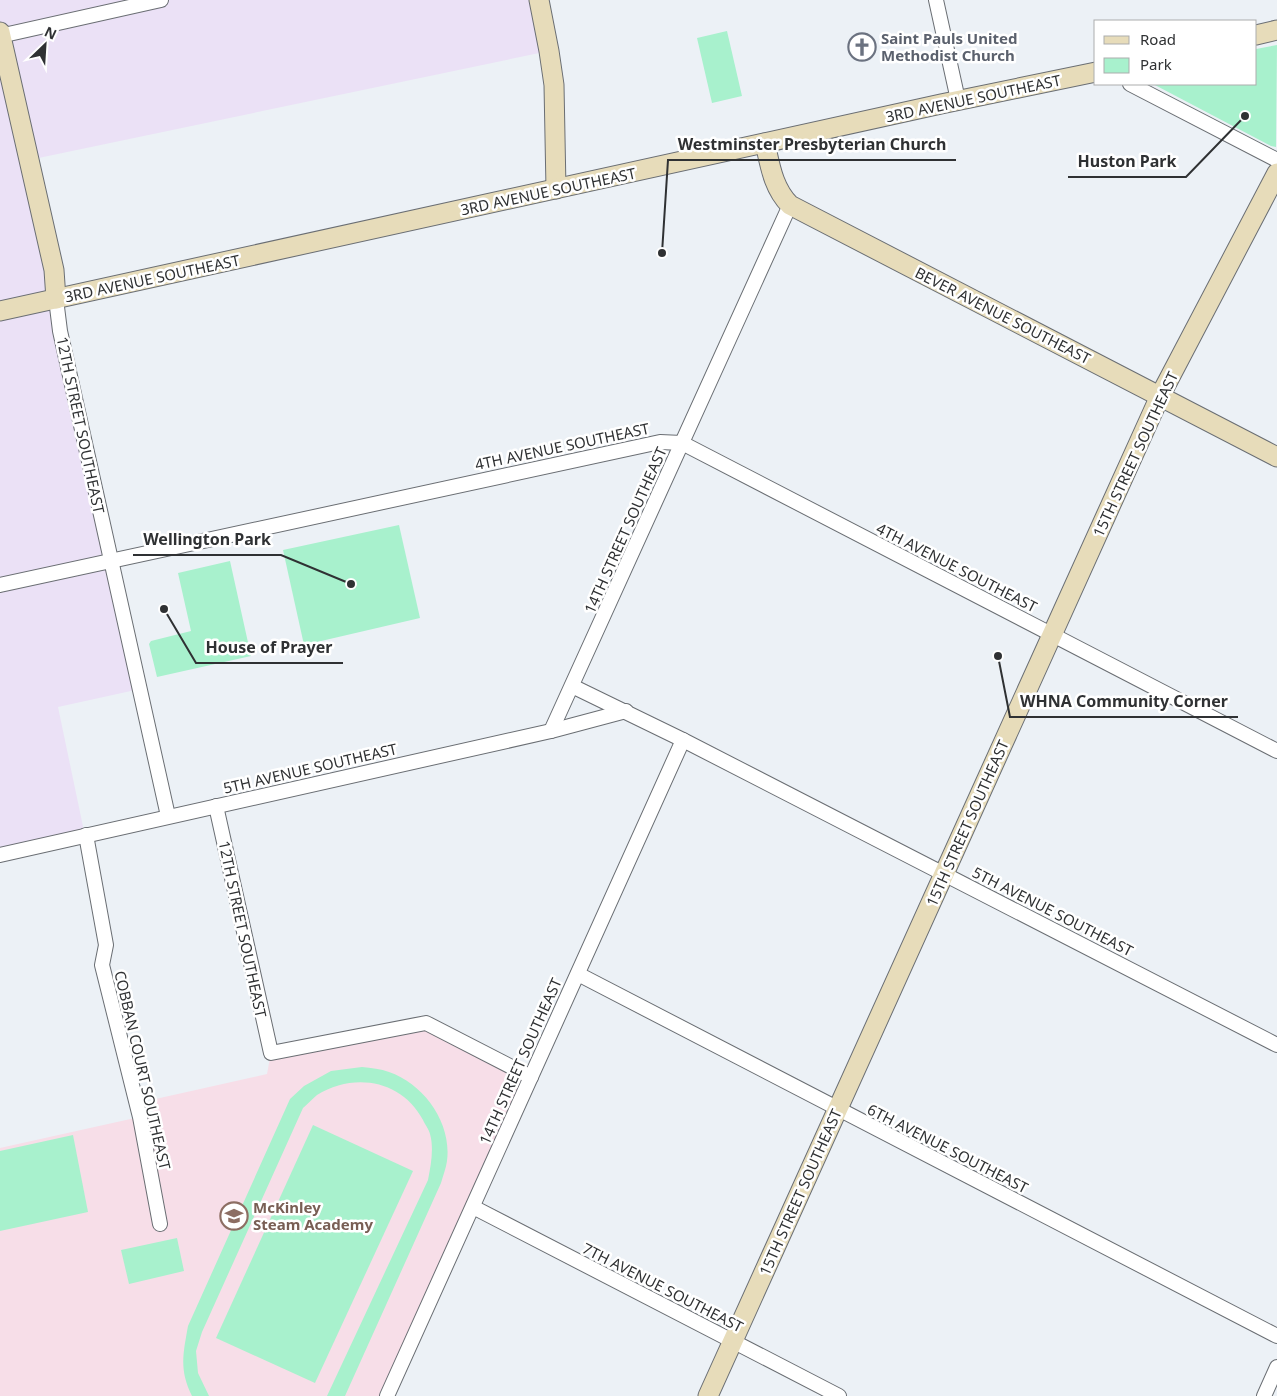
<svg xmlns="http://www.w3.org/2000/svg" width="1277" height="1396" font-family="'Noto Sans',sans-serif">
	<style>
		.commercial { fill: #ebe1f6 }
		.education { fill: #f7dee8 }
		.green { fill: #a8f1cd }
		.lines { fill: none; stroke-linecap: round; stroke-linejoin: round }
		.street-casing { stroke: #6a6e73; stroke-width: 16 }
		.secondary-casing { stroke: #6a6e73; stroke-width: 21 }
		.street { stroke: #fff; stroke-width: 14 }
		.secondary { stroke: #e7dcba; stroke-width: 19 }
		.labels { text-anchor: middle; dominant-baseline: central; stroke-width: 5; stroke-linejoin: round; paint-order: stroke }
		.worship-label { font-size: 15px; font-weight: bold; fill: #5b616d; stroke: #fff; text-anchor: start }
		.street-label { font-size: 15px; fill: #2f3133; stroke: #fff }
		.education-label { font-size: 15px; font-weight: bold; fill: #785e54; stroke: #fff; text-anchor: start }
		.leader { fill: none; stroke: #2f3133; stroke-width: 2 }
		.callout-dot { fill: #2f3133; stroke: #fff; stroke-width: 2 }
		.callout-label { font-size: 16px; text-anchor: middle; font-weight: bold; fill: #2f3133; stroke: #fff; stroke-width: 5; stroke-linejoin: round; paint-order: stroke }
	</style>
	<rect width="100%" height="100%" fill="#ecf1f6"/>
	<!-- commercial -->
	<polygon class="commercial" points="0,0 539,0 549,51 29,160 140,689 58,707 85,836 0,855"/>
	<!-- education -->
	<polygon class="education" points="426,1023 531,1077 387,1396 0,1396 0,1148 153,1114 151,1100 267,1074 271,1053"/>
	<!-- green -->
	<g class="green">
		<polygon points="727,31 742,96 712,103 697,38"/>
		<polygon points="1277,45 1276,147 1271,146 1153,84 1256,84 1256,49"/>
		<polygon points="399,525 420,618 304,645 283,550"/>
		<polygon points="230,561 251,656 157,677 149,644 151,641 191,631 178,573"/>
		<path d="M 362,1067 C 371,1068 381,1069 389,1072 C 424,1084 452,1123 447,1161 C 446,1168 443,1176 441,1183 L 345,1396 L 327,1396 L 428,1180 C 431,1165 434,1148 430,1134 C 429,1129 425,1125 423,1120 C 402,1080 354,1072 317,1095 C 312,1099 308,1104 303,1108 L 202,1332 L 196,1351 L 198,1373 L 209,1396 L 192,1396 C 179,1370 183,1354 188,1326 L 290,1099 L 304,1086 L 331,1071 Z"/>
		<polygon points="313,1125 413,1171 315,1383 216,1338"/>
		<polygon points="73,1135 88,1212 0,1231 0,1151"/>
		<polygon points="177,1238 184,1271 129,1284 121,1250"/>
	</g>
	<g class="lines">
		<!-- street casing -->
		<g class="street-casing">
			<g id="street">
				<polyline points="936,0 958,100"/>
				<polyline points="0,36 161,0"/>
				<polyline points="1130,84 1277,160"/>
				<polyline points="56,299 60,331 168,816"/>
				<polyline points="0,585 660,442 682,443 1277,751"/>
				<polyline points="572,686 683,740 1277,1045"/>
				<polyline points="551,731 790,205"/>
				<polyline points="216,806 271,1053 426,1023 531,1077"/>
				<polyline points="86,835 106,945 102,965 140,1117 160,1224"/>
				<polyline points="0,855 551,731 626,711"/>
				<polyline points="578,974 1277,1336"/>
				<polyline points="473,1207 839,1396"/>
				<polyline points="387,1396 683,740"/>
				<polyline points="1264,1396 1277,1367"/>
			</g>
		</g>
		<!-- secondary casing -->
		<g class="secondary-casing">
			<g id="secondary">
				<polyline points="539,0 549,51 554,85 556,189"/>
				<polyline points="0,32 54,270 56,299"/>
				<polyline points="1256,35 1277,30"/>
				<path d="M 765,143 C 770,165 773,188 790,205 L 1277,457"/>
				<polyline points="0,311 941,104 1096,72"/>
				<polyline points="708,1396 1160,396 1277,173"/>
			</g>
		</g>
		<!-- street -->
		<use href="#street" class="street"/>
		<!-- secondary -->
		<use href="#secondary" class="secondary"/>
	</g>
	<!-- icons -->
	<defs>
		<g id="church-ring" transform="scale(1.4375)"><circle r="9.5" fill="#fff" stroke="#6b7280" stroke-width="1.5"/><path d="M-1.2-6h2.4v3.5h3.3v2.4h-3.3V6h-2.4V-.1h-3.3v-2.4h3.3Z" fill="#6b7280"/></g>
		<g id="school-ring" transform="scale(1.4375)"><circle r="9.5" fill="#fff" stroke="#8d6e63" stroke-width="1.5"/><path d="M0-5L7-2L0 1L-7-2ZM-4 1L0 2.5L4 1V4Q0 6-4 4Z" fill="#8d6e63"/></g>
	</defs>
	<g fill-rule="evenodd">
		<use href="#church-ring" x="862" y="47"/>
		<use href="#school-ring" x="234" y="1216"/>
	</g>
	<g class="labels">
		<!-- worship labels -->
		<g class="worship-label">
			<text x="881" y="38">Saint Pauls United<tspan x="881" dy="17">Methodist Church</tspan></text>
		</g>
		<!-- street labels -->
		<g class="street-label">
			<text transform="translate(973 98) rotate(-12)">3RD AVENUE SOUTHEAST</text>
			<text transform="translate(548 191) rotate(-12)">3RD AVENUE SOUTHEAST</text>
			<text transform="translate(152 278) rotate(-12)">3RD AVENUE SOUTHEAST</text>
			<text transform="translate(1003 315) rotate(27)">BEVER AVENUE SOUTHEAST</text>
			<text transform="translate(81 425) rotate(78)">12TH STREET SOUTHEAST</text>
			<text transform="translate(562 446) rotate(-12)">4TH AVENUE SOUTHEAST</text>
			<text transform="translate(1135 454) rotate(-65)">15TH STREET SOUTHEAST</text>
			<text transform="translate(625 530) rotate(-66)">14TH STREET SOUTHEAST</text>
			<text transform="translate(957 567) rotate(27)">4TH AVENUE SOUTHEAST</text>
			<text transform="translate(310 768) rotate(-13)">5TH AVENUE SOUTHEAST</text>
			<text transform="translate(967 823) rotate(-66)">15TH STREET SOUTHEAST</text>
			<text transform="translate(1053 911) rotate(27)">5TH AVENUE SOUTHEAST</text>
			<text transform="translate(243 929) rotate(78)">12TH STREET SOUTHEAST</text>
			<text transform="translate(520 1061) rotate(-66)">14TH STREET SOUTHEAST</text>
			<text transform="translate(143 1070) rotate(77)">COBBAN COURT SOUTHEAST</text>
			<text transform="translate(948 1148) rotate(27)">6TH AVENUE SOUTHEAST</text>
			<text transform="translate(800 1192) rotate(-66)">15TH STREET SOUTHEAST</text>
			<text transform="translate(663 1287) rotate(27)">7TH AVENUE SOUTHEAST</text>
		</g>
		<!-- education labels -->
		<g class="education-label">
			<text x="253" y="1207">McKinley<tspan x="253" dy="17">Steam Academy</tspan></text>
		</g>
	</g>
	<!-- callouts -->
	<path class="leader" d="M662 253L668 160H956M1245 116L1186 177H1068M351 584L281 555H133M164 609L196 663H343M998 656L1010 717H1238"/>
	<g class="callout-dot">
		<circle cx="662" cy="253" r="5"/>
		<circle cx="1245" cy="116" r="5"/>
		<circle cx="351" cy="584" r="5"/>
		<circle cx="164" cy="609" r="5"/>
		<circle cx="998" cy="656" r="5"/>
	</g>
	<g class="callout-label">
		<text x="812" y="150">Westminster Presbyterian Church</text>
		<text x="1127" y="167">Huston Park</text>
		<text x="207" y="545">Wellington Park</text>
		<text x="269" y="653">House of Prayer</text>
		<text x="1124" y="707">WHNA Community Corner</text>
	</g>
	<!-- legend -->
	<rect x="1094" y="20" width="162" height="65" fill="#ffffff" stroke="#acadad"/>
	<rect x="1104" y="36" width="25" height="8" fill="#e7dcba" stroke="#acadad"/>
	<text x="1140" y="45" font-size="15" fill="#2f3133">Road</text>
	<rect x="1104" y="58" width="25" height="15" fill="#a8f1cd" stroke="#acadad"/>
	<text x="1140" y="70" font-size="15" fill="#2f3133">Park</text>
	<!-- north arrow -->
	<g transform="translate(45 45) rotate(25)" stroke="#ffffff" stroke-width="4" paint-order="stroke">
	<path d="M0-4L9 19L0 12L-9 19Z" fill="#2f3133"/>
	<text y="-8" font-size="14" font-weight="bold" text-anchor="middle" fill="#2f3133">N</text>
	</g>
</svg>
